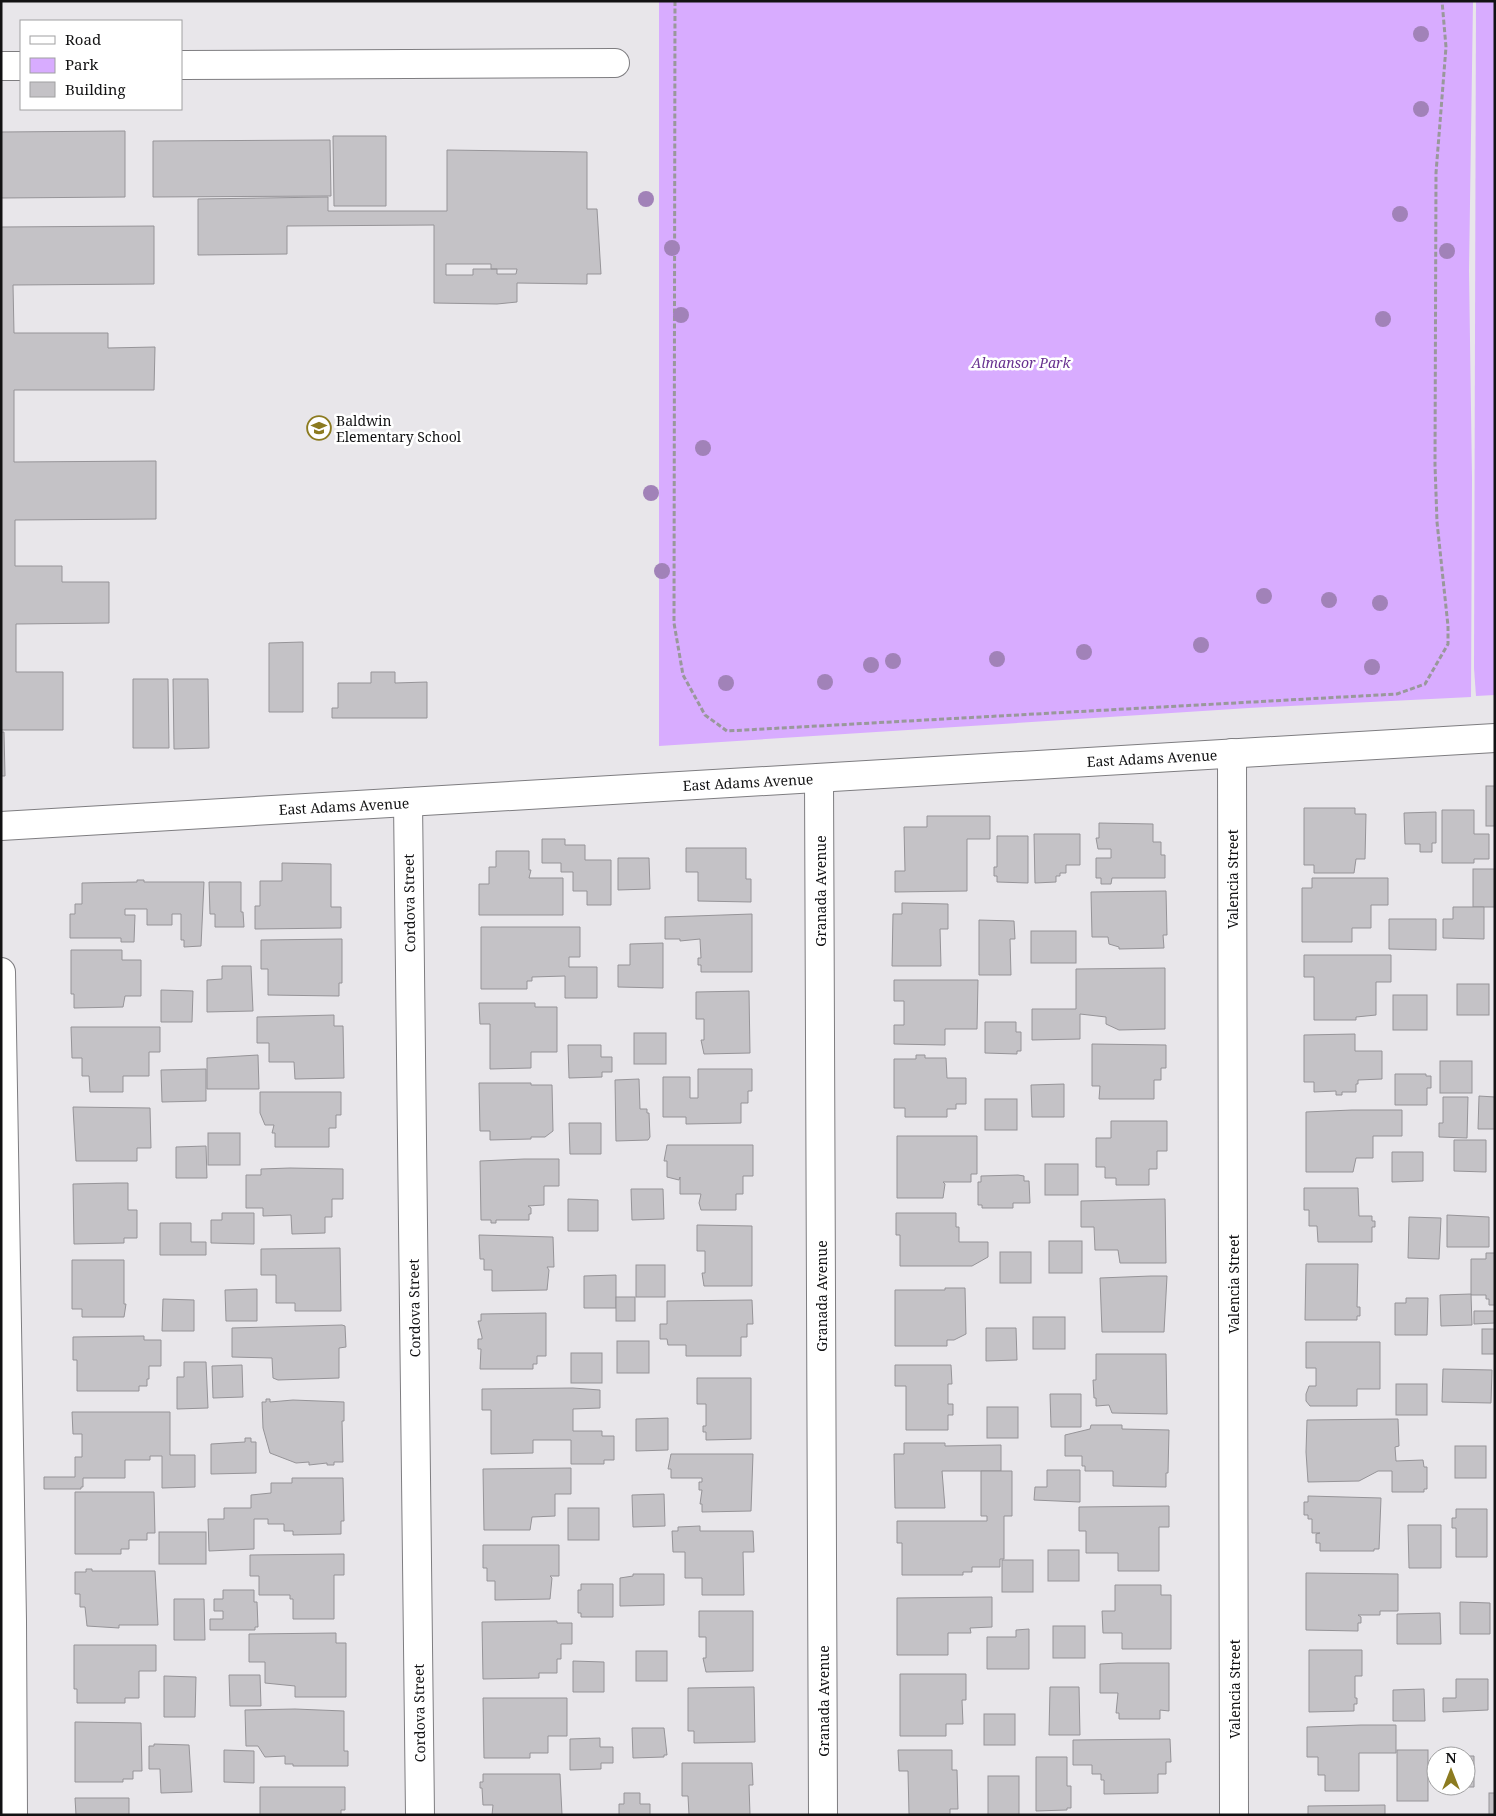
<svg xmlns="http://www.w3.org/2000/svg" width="1496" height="1816" font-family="'Noto Serif',serif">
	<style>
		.green { fill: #d8acff }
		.building { fill: #c4c2c6; stroke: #969498; fill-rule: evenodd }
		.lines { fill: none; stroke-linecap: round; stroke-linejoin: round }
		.minor-casing { stroke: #7e7d80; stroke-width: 30 }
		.path { stroke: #99989b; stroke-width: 3; stroke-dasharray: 5 2.5; stroke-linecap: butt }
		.minor { stroke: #fff; stroke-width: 28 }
		.tree { fill: #a182b8 }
		.labels { text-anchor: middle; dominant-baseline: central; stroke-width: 5; stroke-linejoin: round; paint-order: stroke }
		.park-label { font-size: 14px; font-style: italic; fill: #67308f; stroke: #fff }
		.poi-label { font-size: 14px; fill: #121213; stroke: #fff; text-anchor: start }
		.street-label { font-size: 14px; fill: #121213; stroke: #fff }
	</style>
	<rect width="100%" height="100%" fill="#e8e6ea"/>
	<!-- green -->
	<g class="green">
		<polygon points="659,1 1473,1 1469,271 1472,478 1471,697 1249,708 659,746"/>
		<polygon points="1476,1 1495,1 1495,695 1476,696 1474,668"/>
	</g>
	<!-- building -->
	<g class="building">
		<polygon points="125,131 125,197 1,198 1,132"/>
		<polygon points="333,136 386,136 386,206 334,206"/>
		<polygon points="330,140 331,196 153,197 153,141"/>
		<path d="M 447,150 L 587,152 L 587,209 L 597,209 L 601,274 L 587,274 L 587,284 L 517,283 L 517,302 L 497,304 L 434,303 L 434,225 L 287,226 L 287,254 L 198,255 L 198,199 L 328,197 L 328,211 L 447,211 ZM 446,264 L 491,264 L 491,269 L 517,269 L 516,274 L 497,274 L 497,269 L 473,269 L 473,275 L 446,275 Z"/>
		<polygon points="154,226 154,284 13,285 14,333 108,333 108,348 155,347 154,390 14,390 14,462 156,461 156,519 15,520 15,566 62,566 62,582 109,582 109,623 16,624 16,672 63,672 63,730 1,730 1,227"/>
		<polygon points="303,642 303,712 269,712 269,643"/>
		<polygon points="371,672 395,672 395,683 427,682 427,718 332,718 332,708 338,708 338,683 371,683"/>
		<polygon points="133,679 168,679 169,748 133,748"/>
		<polygon points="173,679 208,679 209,748 174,749"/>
		<polygon points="1,732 4,732 5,776 1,776"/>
		<rect x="1486" y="786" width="9" height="40"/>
		<polygon points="1304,808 1355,808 1355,814 1366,814 1365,859 1356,859 1354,873 1314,873 1314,865 1304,865"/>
		<polygon points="1442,810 1474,810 1474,834 1489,834 1489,859 1474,859 1474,863 1442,863"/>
		<polygon points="1436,812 1436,843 1432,843 1432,852 1420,852 1420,844 1405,844 1404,813"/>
		<polygon points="927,816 990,816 990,839 967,839 967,891 895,892 895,871 905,871 904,827 927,827"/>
		<polygon points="1099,823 1153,824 1153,842 1161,842 1161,855 1165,855 1165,878 1112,878 1111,884 1101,884 1101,878 1096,878 1096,858 1111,858 1111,849 1098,849 1096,838 1099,838"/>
		<polygon points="1034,834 1080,834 1080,865 1066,865 1066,873 1060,873 1060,876 1056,876 1056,882 1035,883"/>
		<polygon points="997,836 1028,836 1028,883 997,882 997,876 994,876 994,867 997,867"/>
		<polygon points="542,839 565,839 565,845 585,845 585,860 611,860 611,905 587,905 587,891 573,891 573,872 561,872 561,863 542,863"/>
		<polygon points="686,848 746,848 746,879 751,879 751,902 698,901 698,872 686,872"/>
		<polygon points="496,851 529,851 529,870 531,870 529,878 563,878 563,915 479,915 479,884 489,884 489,867 496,867"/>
		<polygon points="618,858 649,858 650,889 618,890"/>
		<polygon points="282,863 331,864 331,907 341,907 341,928 255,929 255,906 260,906 260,881 282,881"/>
		<rect x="1473" y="869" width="22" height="38"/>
		<polygon points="1312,878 1388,878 1388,905 1371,905 1371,928 1352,928 1352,942 1302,942 1302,888 1312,888"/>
		<polygon points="137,880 144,880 144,882 204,882 201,946 184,947 184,940 181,940 181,914 172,914 172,925 147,925 147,909 125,909 125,915 135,915 134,942 121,942 121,938 70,938 70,914 75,914 75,904 82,904 82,883 137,882"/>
		<polygon points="209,882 241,882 241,912 243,912 244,927 215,927 215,914 210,914"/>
		<polygon points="1166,891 1167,935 1163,935 1164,948 1119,949 1119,947 1109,944 1108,937 1092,937 1091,892"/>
		<polygon points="902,903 948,904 948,929 940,929 941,966 892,966 893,914 902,914"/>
		<polygon points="1453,907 1484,907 1484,939 1443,938 1443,919 1453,919"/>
		<polygon points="752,914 752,972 701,972 701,965 698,965 698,958 701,958 700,939 680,941 680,939 665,939 665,917"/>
		<polygon points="1389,919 1436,919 1436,950 1389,949"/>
		<polygon points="979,920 1014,921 1015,939 1010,939 1011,975 979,975"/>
		<polygon points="481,927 580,927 580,957 569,957 569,967 597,967 597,998 565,998 565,976 532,977 532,981 527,981 527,989 481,989"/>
		<rect x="1031" y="931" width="45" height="32"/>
		<polygon points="342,939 342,983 339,983 339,996 268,995 268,969 261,969 261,940"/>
		<polygon points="663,943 663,988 618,987 618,965 630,965 630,944"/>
		<polygon points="71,950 122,950 122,960 141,960 141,996 125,996 123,1007 74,1008 74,994 71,994"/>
		<polygon points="1304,955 1391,955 1391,982 1376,982 1376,1015 1356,1017 1356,1020 1314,1020 1314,977 1304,977"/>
		<polygon points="222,966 251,966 253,1011 207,1012 207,980 222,979"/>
		<polygon points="1165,968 1165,1029 1119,1030 1106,1024 1106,1017 1080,1014 1080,1039 1032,1040 1032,1009 1076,1009 1076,969"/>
		<polygon points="894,980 978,980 977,1029 945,1029 945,1045 894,1044 894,1025 904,1025 904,1001 894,1001"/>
		<rect x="1457" y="984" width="32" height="31"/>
		<polygon points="161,990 193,991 192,1022 161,1022"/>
		<polygon points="749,991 750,1053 704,1054 701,1040 704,1040 704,1019 696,1019 696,992"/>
		<rect x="1393" y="995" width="34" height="35"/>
		<polygon points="479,1003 535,1003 535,1007 557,1007 557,1052 531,1052 531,1068 490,1069 490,1024 480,1024"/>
		<polygon points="334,1015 334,1026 343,1026 344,1078 295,1079 294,1062 269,1062 269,1043 257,1043 257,1017"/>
		<polygon points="985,1022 1016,1022 1016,1032 1021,1032 1021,1051 1017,1051 1017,1054 985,1053"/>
		<polygon points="71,1027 160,1027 160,1052 149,1052 149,1076 123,1076 123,1092 90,1092 89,1076 82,1076 82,1058 72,1058"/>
		<rect x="634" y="1033" width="32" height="31"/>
		<polygon points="1355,1034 1355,1051 1382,1051 1382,1079 1358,1080 1358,1084 1356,1084 1356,1092 1342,1092 1342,1095 1336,1095 1336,1091 1314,1092 1314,1082 1304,1082 1304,1035"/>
		<polygon points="1092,1044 1166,1045 1166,1068 1161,1068 1161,1080 1154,1080 1154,1099 1099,1099 1100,1086 1092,1086"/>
		<polygon points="568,1045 601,1045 601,1057 612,1057 612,1072 602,1072 602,1077 569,1078"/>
		<polygon points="258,1055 259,1089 207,1089 207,1058"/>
		<polygon points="916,1055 925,1055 925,1058 946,1058 947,1078 966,1078 966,1104 956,1104 956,1109 947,1109 947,1117 905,1117 905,1108 894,1108 894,1059 916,1059"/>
		<rect x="1440" y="1061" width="32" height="32"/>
		<polygon points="206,1069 206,1101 162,1102 161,1070"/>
		<polygon points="698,1069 752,1069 752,1091 748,1091 748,1103 741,1103 741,1123 686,1124 686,1117 663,1117 663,1077 690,1077 690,1098 698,1098"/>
		<polygon points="1395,1074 1426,1074 1426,1076 1431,1076 1431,1088 1427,1088 1427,1105 1395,1105"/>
		<polygon points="639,1079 640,1109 647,1109 647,1113 649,1113 650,1137 648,1140 616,1141 615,1080"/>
		<polygon points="479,1083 531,1083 531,1085 552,1085 553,1131 545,1137 531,1137 531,1139 490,1140 490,1131 480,1131"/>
		<polygon points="1064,1084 1064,1117 1032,1117 1031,1085"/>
		<polygon points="260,1092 341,1092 341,1115 336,1115 336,1128 329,1128 329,1147 275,1147 275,1133 272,1133 274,1125 265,1125 260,1113"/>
		<polygon points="1479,1096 1495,1097 1495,1129 1478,1129"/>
		<polygon points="1443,1097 1468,1097 1467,1138 1439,1137 1439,1123 1443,1123"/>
		<rect x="985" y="1099" width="32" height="31"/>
		<polygon points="73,1107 150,1108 151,1148 137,1148 137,1161 76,1161"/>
		<polygon points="1352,1110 1402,1110 1402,1136 1373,1136 1373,1158 1356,1158 1353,1172 1306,1172 1306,1112"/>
		<polygon points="1111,1121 1167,1121 1167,1151 1157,1151 1157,1169 1149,1169 1149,1185 1116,1185 1116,1178 1105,1178 1105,1167 1096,1167 1096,1138 1111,1138"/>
		<polygon points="569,1123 601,1123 601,1154 570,1154"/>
		<rect x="208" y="1133" width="32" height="32"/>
		<polygon points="897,1136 977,1136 977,1174 971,1174 971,1182 943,1182 945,1184 943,1198 897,1198"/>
		<polygon points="1454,1140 1486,1140 1486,1172 1454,1171"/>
		<polygon points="667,1145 753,1145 753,1176 743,1176 743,1194 736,1194 736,1210 701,1210 699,1203 701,1194 680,1194 680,1177 679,1180 667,1177 667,1161 664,1161"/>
		<polygon points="206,1146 207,1178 176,1178 176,1147"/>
		<polygon points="1392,1152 1423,1152 1423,1181 1392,1182"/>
		<polygon points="524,1159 559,1159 559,1186 544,1186 544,1205 528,1206 531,1208 531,1214 529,1214 529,1220 496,1220 496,1223 491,1223 491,1220 481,1220 480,1161"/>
		<rect x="1045" y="1164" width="33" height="31"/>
		<polygon points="290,1168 343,1169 343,1199 332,1199 332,1217 325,1217 325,1233 292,1234 291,1215 263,1216 263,1208 246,1208 246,1175 261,1175 261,1169"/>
		<polygon points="1018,1175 1024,1176 1024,1181 1029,1181 1030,1203 1013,1203 1013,1208 982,1208 982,1205 978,1205 978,1182 981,1182 981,1176"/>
		<polygon points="117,1183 128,1183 128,1210 137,1210 137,1238 124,1238 124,1243 74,1244 73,1184"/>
		<polygon points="1304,1188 1358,1188 1359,1216 1372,1216 1372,1221 1375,1221 1375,1227 1372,1227 1372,1242 1318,1242 1317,1226 1309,1226 1309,1210 1304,1210"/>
		<polygon points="631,1189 663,1189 664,1219 632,1220"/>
		<polygon points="568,1199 598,1200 598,1231 568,1231"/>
		<polygon points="1165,1199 1166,1263 1120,1263 1118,1250 1095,1250 1094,1227 1081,1227 1081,1201"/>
		<polygon points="222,1213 254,1213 254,1244 211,1243 211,1220 222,1220"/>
		<polygon points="896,1213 956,1213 956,1227 959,1227 959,1242 988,1242 988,1257 972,1266 900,1266 900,1235 896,1235"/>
		<polygon points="1447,1215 1489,1217 1489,1247 1447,1247"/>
		<polygon points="1409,1217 1441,1218 1439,1259 1408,1258"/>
		<polygon points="160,1223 191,1223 191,1242 206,1242 206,1255 160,1255"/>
		<polygon points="697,1225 752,1226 752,1286 704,1286 702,1273 705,1273 705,1251 697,1251"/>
		<polygon points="479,1235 553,1237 554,1267 547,1267 549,1270 547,1290 492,1291 492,1270 484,1270 484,1259 480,1259"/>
		<rect x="1049" y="1241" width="33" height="32"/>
		<polygon points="340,1248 341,1311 295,1311 295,1303 276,1303 276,1275 261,1275 261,1249"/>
		<rect x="1000" y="1252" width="31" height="31"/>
		<polygon points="1486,1253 1495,1253 1495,1305 1489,1305 1489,1299 1486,1299 1486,1295 1471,1295 1471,1259 1486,1259"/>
		<polygon points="72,1260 124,1260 124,1304 126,1304 124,1317 82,1317 82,1309 72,1309"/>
		<polygon points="1306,1264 1358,1264 1357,1307 1360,1307 1360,1316 1357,1316 1357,1320 1305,1320"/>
		<rect x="636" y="1265" width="29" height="32"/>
		<polygon points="616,1275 616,1308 584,1308 584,1276"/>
		<polygon points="1151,1276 1167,1276 1164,1332 1102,1332 1100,1278"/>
		<polygon points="945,1288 965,1288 966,1334 954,1340 947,1340 947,1346 895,1346 895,1290 945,1290"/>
		<polygon points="257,1289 257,1321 226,1321 225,1290"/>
		<polygon points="1471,1294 1472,1325 1441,1326 1440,1295"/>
		<rect x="616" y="1297" width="19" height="24"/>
		<polygon points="1406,1298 1428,1298 1427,1335 1395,1335 1395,1303 1406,1303"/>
		<polygon points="163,1299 194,1300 194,1331 162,1331"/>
		<polygon points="752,1300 753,1324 747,1324 747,1337 741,1337 741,1356 686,1356 686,1345 668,1345 667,1339 660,1339 660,1324 667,1324 667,1301"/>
		<polygon points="1474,1311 1495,1311 1495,1323 1474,1324"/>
		<polygon points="546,1313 546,1356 537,1356 537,1364 533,1364 533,1369 480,1369 481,1349 478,1349 478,1339 482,1339 482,1337 478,1321 481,1321 481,1314"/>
		<rect x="1033" y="1317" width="32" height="32"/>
		<polygon points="342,1325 345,1326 346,1347 339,1348 339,1378 278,1380 273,1378 272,1358 232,1357 232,1328"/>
		<polygon points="986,1328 1016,1328 1017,1360 986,1361"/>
		<rect x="1482" y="1329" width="13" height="25"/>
		<polygon points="144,1336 144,1340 161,1340 161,1366 149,1366 149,1379 147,1379 147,1386 139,1386 139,1391 77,1391 77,1360 73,1360 73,1337"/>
		<rect x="617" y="1341" width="32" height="32"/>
		<polygon points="1306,1342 1380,1342 1380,1389 1357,1389 1357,1406 1310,1406 1306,1401 1306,1394 1309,1386 1316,1386 1316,1368 1306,1368"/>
		<rect x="571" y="1353" width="31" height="30"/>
		<polygon points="1096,1354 1166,1354 1167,1414 1112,1413 1109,1405 1096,1406 1096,1398 1094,1398 1093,1380 1096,1380"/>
		<polygon points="184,1362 206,1362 208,1408 177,1409 177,1377 184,1377"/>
		<polygon points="242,1365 243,1397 213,1398 212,1366"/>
		<polygon points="895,1365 951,1365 952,1384 948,1384 948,1404 953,1404 953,1415 948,1415 948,1430 906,1430 906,1386 895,1386"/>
		<polygon points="1443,1369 1492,1370 1491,1403 1442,1402"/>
		<polygon points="697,1378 751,1378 751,1439 706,1440 706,1432 703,1432 703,1426 706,1426 706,1404 697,1404"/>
		<rect x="1396" y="1384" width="31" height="31"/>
		<polygon points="573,1388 600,1390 600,1408 573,1409 573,1431 602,1431 602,1436 614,1436 614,1460 604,1460 604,1464 571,1464 571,1440 533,1440 533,1453 491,1454 491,1410 482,1410 482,1389"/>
		<polygon points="1050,1394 1081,1394 1081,1427 1051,1427"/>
		<polygon points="266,1399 270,1399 270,1402 293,1400 344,1402 344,1421 342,1421 343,1462 334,1462 334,1465 327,1465 327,1463 309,1465 309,1462 296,1463 270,1453 263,1428 262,1402 266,1402"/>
		<rect x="987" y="1407" width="31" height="31"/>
		<polygon points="72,1412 170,1412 170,1455 195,1455 195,1487 162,1488 162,1456 150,1456 150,1460 125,1460 125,1478 83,1478 83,1487 81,1487 81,1489 44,1489 44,1477 75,1477 75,1457 82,1457 82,1434 73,1434"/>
		<polygon points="668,1418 668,1450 636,1451 636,1419"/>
		<polygon points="1398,1419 1399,1446 1395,1447 1396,1461 1423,1460 1424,1467 1427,1467 1427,1489 1424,1489 1424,1492 1392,1492 1392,1471 1378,1471 1359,1481 1308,1482 1306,1452 1307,1420"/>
		<polygon points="1091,1425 1122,1425 1122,1429 1169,1430 1168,1473 1166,1473 1166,1487 1113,1486 1113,1471 1085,1471 1085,1466 1082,1466 1082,1456 1065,1456 1065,1435 1090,1429"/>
		<polygon points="245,1438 251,1438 251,1442 256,1442 256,1473 211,1474 211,1444 245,1442"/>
		<polygon points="904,1443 945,1443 945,1446 1001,1445 1001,1471 942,1471 945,1508 895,1508 894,1454 904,1454"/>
		<rect x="1455" y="1446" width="31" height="32"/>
		<polygon points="671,1454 753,1454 751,1511 702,1512 702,1504 700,1504 702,1490 699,1490 699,1482 702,1482 702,1478 671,1478 671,1469 668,1469"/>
		<polygon points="571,1468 571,1494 555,1494 555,1516 532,1517 530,1530 484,1530 483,1469"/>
		<polygon points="1047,1470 1080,1470 1080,1502 1034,1500 1035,1487 1047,1487"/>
		<polygon points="981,1471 1012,1471 1012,1516 1004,1516 1004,1559 1000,1559 1000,1567 972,1567 972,1572 963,1572 963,1575 902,1575 902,1543 897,1543 897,1521 987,1521 987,1516 981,1516"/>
		<polygon points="292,1478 343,1478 344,1521 341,1521 341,1534 293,1535 293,1531 284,1531 284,1524 268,1524 268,1519 254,1519 254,1549 209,1551 208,1519 224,1519 224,1508 251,1508 251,1495 271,1493 271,1483 292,1483"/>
		<polygon points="75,1492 154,1492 155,1533 147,1533 147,1540 129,1540 129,1549 121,1549 121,1554 75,1554"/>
		<polygon points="664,1494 665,1526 633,1527 632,1495"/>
		<polygon points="1308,1496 1381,1498 1379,1549 1374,1549 1374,1551 1320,1551 1320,1543 1316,1543 1316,1534 1320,1533 1312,1533 1312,1519 1308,1519 1308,1515 1304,1515 1304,1502 1308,1502"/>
		<polygon points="1169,1506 1169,1527 1159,1527 1159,1571 1118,1571 1118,1553 1086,1553 1086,1531 1079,1531 1079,1507"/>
		<rect x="568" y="1508" width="31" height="32"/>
		<polygon points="1456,1509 1487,1509 1487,1557 1456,1557 1456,1528 1452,1528 1452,1518 1456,1518"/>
		<polygon points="1408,1525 1441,1525 1441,1568 1409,1568"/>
		<polygon points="700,1526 700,1531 753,1531 754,1552 743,1552 744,1595 702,1595 702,1578 685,1578 685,1552 673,1552 672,1531 678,1531 678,1527"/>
		<rect x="159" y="1532" width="47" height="32"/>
		<polygon points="483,1545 559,1545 559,1576 550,1576 552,1578 550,1599 495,1600 495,1581 487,1581 487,1568 483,1568"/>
		<rect x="1048" y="1550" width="31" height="31"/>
		<polygon points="344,1554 344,1575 334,1575 334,1619 293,1619 293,1599 290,1599 290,1595 259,1595 259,1576 250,1576 250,1555"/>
		<rect x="1002" y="1560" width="31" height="32"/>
		<polygon points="86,1569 92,1569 92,1571 155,1571 158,1625 119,1625 119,1628 87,1626 85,1607 80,1607 80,1594 75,1594 75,1572 86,1572"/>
		<polygon points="1306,1573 1398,1574 1398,1611 1380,1611 1380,1615 1358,1615 1361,1617 1361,1623 1358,1623 1358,1631 1306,1630"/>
		<polygon points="633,1574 664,1574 664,1605 620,1606 620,1578 633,1576"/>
		<polygon points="581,1584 613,1584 613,1617 581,1617 581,1613 578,1613 578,1590 581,1590"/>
		<polygon points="1115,1585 1161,1585 1161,1595 1171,1595 1171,1649 1122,1649 1122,1633 1103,1633 1102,1611 1115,1611"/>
		<polygon points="223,1590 254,1590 254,1602 257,1602 258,1627 255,1627 255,1630 210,1630 210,1619 223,1619 223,1611 214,1611 214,1599 223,1599"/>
		<polygon points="992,1597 992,1627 970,1628 971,1633 948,1633 948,1655 897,1655 897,1598"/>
		<polygon points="174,1599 204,1599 205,1640 174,1640"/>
		<polygon points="1460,1602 1490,1603 1490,1634 1460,1634"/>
		<polygon points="699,1611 753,1611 753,1671 706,1672 703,1658 706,1658 706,1637 699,1637"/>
		<polygon points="1440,1613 1441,1644 1397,1644 1397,1614"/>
		<polygon points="557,1621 557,1623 572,1623 572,1644 561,1644 561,1659 557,1659 557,1673 539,1673 539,1678 483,1679 482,1622"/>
		<rect x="1053" y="1626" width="32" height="32"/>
		<polygon points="1029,1629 1029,1669 987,1669 987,1637 1016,1637 1016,1630"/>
		<polygon points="336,1633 336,1643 346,1643 346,1697 295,1697 295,1686 265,1683 265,1662 249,1662 249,1634"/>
		<polygon points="74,1645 156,1645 156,1671 139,1671 139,1698 125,1698 125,1703 77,1703 77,1689 74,1689"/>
		<polygon points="1309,1650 1362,1650 1362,1676 1355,1676 1355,1698 1357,1698 1357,1704 1354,1704 1354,1711 1309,1712"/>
		<rect x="636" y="1651" width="31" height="30"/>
		<polygon points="573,1661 604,1662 604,1692 573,1692"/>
		<polygon points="1118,1663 1169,1663 1169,1711 1160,1710 1160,1719 1119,1719 1119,1713 1116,1713 1118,1693 1100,1693 1100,1664"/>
		<polygon points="900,1674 966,1674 966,1700 962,1700 963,1724 946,1724 946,1736 900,1736"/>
		<polygon points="229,1675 260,1675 261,1706 230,1706"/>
		<polygon points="164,1676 196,1677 195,1717 164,1717"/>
		<polygon points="1456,1679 1488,1679 1488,1710 1443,1712 1443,1698 1456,1698"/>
		<polygon points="754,1687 755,1742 694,1743 694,1731 688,1731 688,1688"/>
		<polygon points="1050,1687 1079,1687 1080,1735 1049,1735"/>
		<polygon points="1424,1689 1425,1721 1393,1721 1393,1690"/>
		<polygon points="483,1698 567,1698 567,1736 548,1736 548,1753 530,1753 530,1758 484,1758"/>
		<polygon points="295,1709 344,1711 344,1751 348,1751 348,1766 293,1766 293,1764 285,1764 285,1756 265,1757 258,1746 246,1746 245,1710"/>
		<rect x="984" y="1714" width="31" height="31"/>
		<polygon points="75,1722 141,1723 142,1771 133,1771 133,1779 123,1779 123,1782 75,1782"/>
		<polygon points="1361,1725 1396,1725 1396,1753 1359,1753 1359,1791 1325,1791 1325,1775 1318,1775 1318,1757 1307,1757 1307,1727"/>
		<polygon points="632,1728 664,1728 667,1755 664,1755 664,1757 633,1758"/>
		<polygon points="600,1738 600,1747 613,1747 613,1763 601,1763 601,1769 570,1770 570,1739"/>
		<polygon points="1170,1739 1171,1762 1166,1762 1166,1774 1158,1774 1158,1793 1104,1794 1104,1780 1101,1780 1101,1774 1092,1774 1092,1765 1073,1765 1073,1740"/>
		<polygon points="154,1744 189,1745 192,1792 161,1793 160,1769 149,1769 149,1746 154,1746"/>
		<polygon points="224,1750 254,1751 254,1783 224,1782"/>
		<polygon points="898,1750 952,1750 952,1770 957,1770 958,1809 950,1809 950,1814 909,1814 908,1771 899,1771"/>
		<rect x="1397" y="1750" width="31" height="51"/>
		<polygon points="1466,1756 1474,1756 1474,1787 1443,1787 1466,1786"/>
		<polygon points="1036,1757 1067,1757 1067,1786 1071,1786 1071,1808 1067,1808 1067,1810 1036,1811"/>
		<polygon points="682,1763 752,1763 753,1785 749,1785 750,1815 689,1815 688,1796 682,1796"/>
		<polygon points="483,1774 560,1774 562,1815 492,1815 493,1805 483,1805 482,1788 480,1788 480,1782 483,1782"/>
		<rect x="988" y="1776" width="31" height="39"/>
		<polygon points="260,1787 345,1787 345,1810 341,1810 341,1815 260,1815"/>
		<polygon points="624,1793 640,1793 640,1804 650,1804 650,1815 619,1815 619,1804 624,1804"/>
		<rect x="1489" y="1793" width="6" height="22"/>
		<polygon points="75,1798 129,1798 129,1815 76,1815"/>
		<polygon points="1385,1805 1385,1815 1308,1815 1308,1806"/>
	</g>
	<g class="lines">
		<!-- minor casing -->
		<g class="minor-casing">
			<g id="minor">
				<polyline points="181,65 615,63"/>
				<polyline points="1,66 21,66"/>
				<polyline points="1232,753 1234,1815"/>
				<polyline points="819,778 823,1815"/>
				<polyline points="408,802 420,1815"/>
				<polyline points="1,826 1495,738"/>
				<polyline points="1,972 12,1621 13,1815"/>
			</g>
		</g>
		<!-- path -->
		<polyline class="path" points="675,1 674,623 683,675 705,715 727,731 1397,694 1425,684 1448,644 1448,626 1437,522 1435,465 1436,173 1446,47 1442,1"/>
		<!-- minor -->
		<use href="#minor" class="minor"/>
	</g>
	<!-- trees -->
	<g class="tree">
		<circle cx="1421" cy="34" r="8"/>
		<circle cx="1421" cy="109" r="8"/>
		<circle cx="646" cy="199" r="8"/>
		<circle cx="1400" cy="214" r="8"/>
		<circle cx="672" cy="248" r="8"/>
		<circle cx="1447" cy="251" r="8"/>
		<circle cx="681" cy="315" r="8"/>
		<circle cx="1383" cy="319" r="8"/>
		<circle cx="703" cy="448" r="8"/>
		<circle cx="651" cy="493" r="8"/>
		<circle cx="662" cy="571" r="8"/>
		<circle cx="1264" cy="596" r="8"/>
		<circle cx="1329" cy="600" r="8"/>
		<circle cx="1380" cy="603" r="8"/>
		<circle cx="1201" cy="645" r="8"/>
		<circle cx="1084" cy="652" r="8"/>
		<circle cx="997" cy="659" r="8"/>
		<circle cx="893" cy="661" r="8"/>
		<circle cx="871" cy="665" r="8"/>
		<circle cx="1372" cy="667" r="8"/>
		<circle cx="825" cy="682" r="8"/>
		<circle cx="726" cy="683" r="8"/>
	</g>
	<!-- icons -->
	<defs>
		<g id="school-ring" transform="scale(1.25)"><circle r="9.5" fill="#fff" stroke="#8c7b20" stroke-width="1.5"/><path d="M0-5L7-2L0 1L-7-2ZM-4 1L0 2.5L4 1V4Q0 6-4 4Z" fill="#8c7b20"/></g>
	</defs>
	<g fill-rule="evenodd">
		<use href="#school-ring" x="319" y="428"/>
	</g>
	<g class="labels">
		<!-- park labels -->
		<g class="park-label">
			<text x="1021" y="362">Almansor Park</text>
		</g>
		<!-- poi labels -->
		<g class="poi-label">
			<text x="336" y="420">Baldwin<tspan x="336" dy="16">Elementary School</tspan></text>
		</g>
		<!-- street labels -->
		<g class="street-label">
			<text transform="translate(1152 758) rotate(-3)">East Adams Avenue</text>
			<text transform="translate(748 782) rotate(-3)">East Adams Avenue</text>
			<text transform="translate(344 806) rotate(-3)">East Adams Avenue</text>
			<text transform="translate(1232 879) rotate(-90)">Valencia Street</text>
			<text transform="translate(820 891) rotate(-90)">Granada Avenue</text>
			<text transform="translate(409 903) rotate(-91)">Cordova Street</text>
			<text transform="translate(1233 1284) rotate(-90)">Valencia Street</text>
			<text transform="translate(821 1296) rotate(-90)">Granada Avenue</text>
			<text transform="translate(414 1308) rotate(-91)">Cordova Street</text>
			<text transform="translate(1234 1689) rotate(-90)">Valencia Street</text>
			<text transform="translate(823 1701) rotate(-90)">Granada Avenue</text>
			<text transform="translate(419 1713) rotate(-91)">Cordova Street</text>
		</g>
	</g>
	<!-- border -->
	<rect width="1496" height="1816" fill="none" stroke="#121213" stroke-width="5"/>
	<!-- legend -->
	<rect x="20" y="20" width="162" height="90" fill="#ffffff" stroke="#a0a0a1"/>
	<rect x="30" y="36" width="25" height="8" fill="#ffffff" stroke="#a0a0a1"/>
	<text x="65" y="45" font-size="15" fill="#121213">Road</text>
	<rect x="30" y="58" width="25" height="15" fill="#d8acff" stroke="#a0a0a1"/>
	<text x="65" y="70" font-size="15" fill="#121213">Park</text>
	<rect x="30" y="82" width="25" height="15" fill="#c4c2c6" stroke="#a0a0a1"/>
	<text x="65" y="95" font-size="15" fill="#121213">Building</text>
	<!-- north arrow -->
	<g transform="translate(1451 1771)"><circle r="24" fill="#ffffff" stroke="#a0a0a1"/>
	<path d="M0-4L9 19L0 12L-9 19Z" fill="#8c7b20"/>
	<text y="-8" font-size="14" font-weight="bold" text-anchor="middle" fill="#121213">N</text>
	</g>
</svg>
